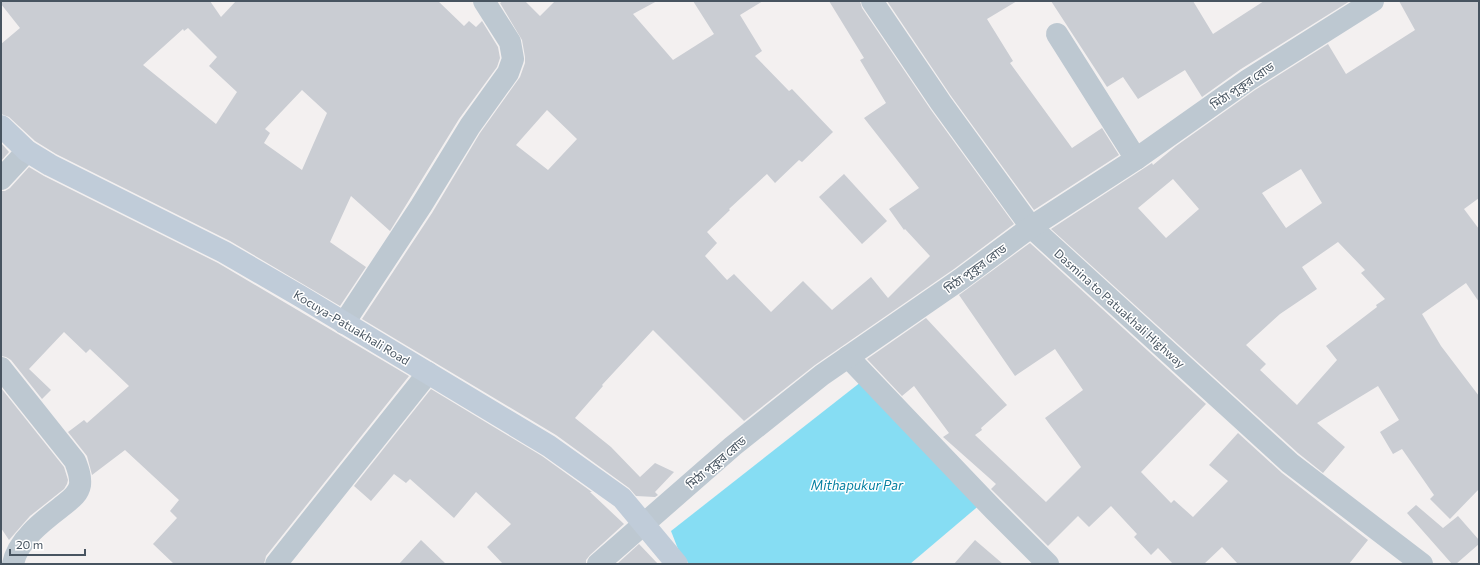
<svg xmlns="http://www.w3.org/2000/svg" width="1480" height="565" font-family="Commissioner,'Noto Sans Bengali',sans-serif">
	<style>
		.water { fill: #86ddf3 }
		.building { fill: #cacdd3; fill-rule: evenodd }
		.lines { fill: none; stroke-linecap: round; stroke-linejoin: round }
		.minor { stroke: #bdc8d1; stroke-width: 22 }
		.tertiary { stroke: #bdc8d1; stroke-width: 22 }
		.secondary { stroke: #c0ccd9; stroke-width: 22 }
		.labels { text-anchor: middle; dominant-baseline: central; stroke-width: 3; stroke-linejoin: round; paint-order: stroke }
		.street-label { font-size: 12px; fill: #475460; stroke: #fff }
		.water-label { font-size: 13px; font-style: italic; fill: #037fa0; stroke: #fff }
	</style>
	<rect width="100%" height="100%" fill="#f3f0f0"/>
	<!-- water -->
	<polygon class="water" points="866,378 982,503 910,564 689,564 678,549 671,531"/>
	<!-- building -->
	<g class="building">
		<path d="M 1,1 L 210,1 L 221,17 L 236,1 L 438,1 L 464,26 L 469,21 L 476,27 L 482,21 L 498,47 L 500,58 L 497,67 L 459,119 L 390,231 L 351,196 L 330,242 L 366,267 L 340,306 L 230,241 L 56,154 L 35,141 L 9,117 L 1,114 L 1,44 L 20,28 L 1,4 ZM 188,28 L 217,57 L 209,66 L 237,92 L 216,124 L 143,65 L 183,29 L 184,31 ZM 302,90 L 327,113 L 302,170 L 264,143 L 270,133 L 265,129 Z"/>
		<path d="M 503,1 L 525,1 L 540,16 L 555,1 L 657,1 L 633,14 L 673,60 L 714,34 L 693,1 L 763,1 L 740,15 L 762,51 L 755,56 L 789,91 L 792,89 L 833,132 L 802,162 L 799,160 L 775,183 L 767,174 L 729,209 L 730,210 L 707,232 L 717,243 L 705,256 L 727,280 L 734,274 L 771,312 L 803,281 L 832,310 L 871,277 L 888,298 L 930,256 L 905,229 L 904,230 L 889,209 L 919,188 L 864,118 L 886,103 L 860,60 L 864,58 L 829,1 L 860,1 L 862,8 L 931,110 L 1014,224 L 954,269 L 815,365 L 744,421 L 653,330 L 602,385 L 603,386 L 575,418 L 611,447 L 640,477 L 655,463 L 674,472 L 655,492 L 658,495 L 655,497 L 636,496 L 629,488 L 556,435 L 362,319 L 432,213 L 480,133 L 520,77 L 525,63 L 525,57 L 522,40 L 500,3 ZM 547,110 L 577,139 L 548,170 L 516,145 Z"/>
		<polygon points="887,1 1017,1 987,19 1013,61 1010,63 1072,148 1102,128 1119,155 1034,210 951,96"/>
		<polygon points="1051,1 1193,1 1213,34 1264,1 1350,1 1241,69 1202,97 1185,70 1138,99 1123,77 1107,87"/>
		<path d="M 1399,1 L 1479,1 L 1479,198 L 1464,209 L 1479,229 L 1479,302 L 1466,283 L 1422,314 L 1441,346 L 1479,396 L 1479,489 L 1450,519 L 1430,499 L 1434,495 L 1402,449 L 1393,454 L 1380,432 L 1399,420 L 1378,386 L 1317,423 L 1345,447 L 1323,473 L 1298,453 L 1051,229 L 1152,163 L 1153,165 L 1176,146 L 1255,90 L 1328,44 L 1346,74 L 1415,30 ZM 1301,169 L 1322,203 L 1286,228 L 1262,193 ZM 1173,179 L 1199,209 L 1166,238 L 1138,208 ZM 1338,242 L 1365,270 L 1361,273 L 1385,299 L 1376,305 L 1377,307 L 1326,346 L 1337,360 L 1297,405 L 1260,370 L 1266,364 L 1246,345 L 1280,314 L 1317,289 L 1302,267 Z"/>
		<polygon points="1,143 9,152 1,161"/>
		<polygon points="29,167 44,176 218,263 409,376 266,556 264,564 174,564 153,544 177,518 170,511 179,500 125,450 92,475 87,456 68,432 84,420 87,423 129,386 90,349 86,353 64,332 29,369 51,390 42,399 11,360 6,357 1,356 1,191 5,191 10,188"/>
		<polygon points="844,174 887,221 862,244 819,197"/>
		<polygon points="1030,243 1206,404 1141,472 1171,503 1174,500 1193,517 1228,481 1209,465 1238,433 1282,473 1368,540 1349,564 1238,564 1222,547 1204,564 1173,564 1158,548 1151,555 1134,537 1137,534 1111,506 1089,527 1078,516 1048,546 991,489 996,484 943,437 949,433 914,386 902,396 867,359 926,318 1007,405 981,428 982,430 975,435 1046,502 1081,467 1045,418 1083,390 1055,349 1015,376 959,295"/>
		<polygon points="1,388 64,467 68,480 67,484 64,489 30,516 9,540 1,528"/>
		<polygon points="431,389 542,456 592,492 590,492 624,524 590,555 586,560 586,564 503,564 487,547 511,524 476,492 454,518 410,479 406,483 394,474 371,501 354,486"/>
		<polygon points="1416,505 1443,528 1458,516 1479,540 1479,544 1456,564 1452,564 1407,513"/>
		<polygon points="421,540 446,564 399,564"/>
		<polygon points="975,540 1003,564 954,564"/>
		<polygon points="639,544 658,564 617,564"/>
	</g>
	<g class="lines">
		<!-- minor -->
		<g class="minor">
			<polyline points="1057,34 1136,159"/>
			<polyline points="1,179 27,151"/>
			<polyline points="344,323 421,206 470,126 508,73 513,59 510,42 484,1"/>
			<polyline points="848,357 993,509 1048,564"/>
			<path d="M 1,368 L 75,461 C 78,469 81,476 80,485 C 78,496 68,501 60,508 C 43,521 17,541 13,564"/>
			<polyline points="276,564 428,373"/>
		</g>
		<!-- tertiary -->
		<g class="tertiary">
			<polyline points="872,1 941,103 1031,227 1290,463 1422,564"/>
			<polyline points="598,564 733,446 822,375 961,279 1031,227 1136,159 1248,80 1373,1"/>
		</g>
		<!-- secondary -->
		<polyline class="secondary" points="1,126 27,151 50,165 224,252 300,296 549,446 622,498 677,564"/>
	</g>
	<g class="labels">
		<!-- street labels -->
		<g class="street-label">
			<text transform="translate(1242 85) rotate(-34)">মিঠা পুকুর রোড</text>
			<text transform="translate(975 268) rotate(-36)">মিঠা পুকুর রোড</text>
			<text transform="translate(1120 308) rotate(42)">Dasmina to Patuakhali Highway</text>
			<text transform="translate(352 327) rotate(31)">Kocuya-Patuakhali Road</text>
			<text transform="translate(716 462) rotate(-40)">মিঠা পুকুর রোড</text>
		</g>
		<!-- water labels -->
		<g class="water-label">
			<text x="857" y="485">Mithapukur Par</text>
		</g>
	</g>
	<!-- border -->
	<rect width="1480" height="565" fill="none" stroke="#475460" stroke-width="4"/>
	<!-- scale -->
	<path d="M10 549v6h75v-6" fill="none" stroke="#475460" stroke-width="2"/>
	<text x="16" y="549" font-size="12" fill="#475460" stroke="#ffffff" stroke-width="3" paint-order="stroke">20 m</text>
</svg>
